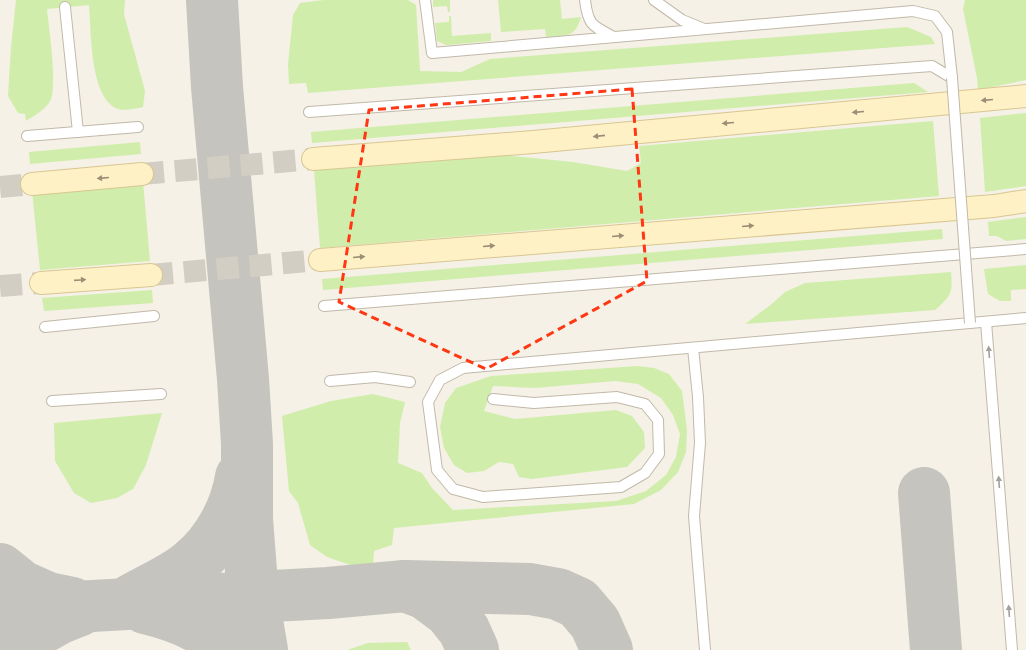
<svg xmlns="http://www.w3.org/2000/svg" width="1026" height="650" font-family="'Open Sans',sans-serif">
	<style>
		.green { fill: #d0edab }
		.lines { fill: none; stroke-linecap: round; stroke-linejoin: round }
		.taxiway { stroke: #c6c4be; stroke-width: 52 }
		.secondary-tunnel { stroke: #d3cec3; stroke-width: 22; stroke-dasharray: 22 11; stroke-linecap: butt }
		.service-casing { stroke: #c1b9a8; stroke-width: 12 }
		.secondary-casing { stroke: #d9c691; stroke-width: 24 }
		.service { stroke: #fff; stroke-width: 10 }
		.secondary { stroke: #fff1c6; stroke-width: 22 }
		.service-bridge-casing { stroke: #c1b9a8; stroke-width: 12; stroke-linecap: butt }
		.service-bridge { stroke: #fff; stroke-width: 10 }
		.oneway { fill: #9b9076 }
		.oneway2 { fill: #a4a09a }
		.marked { fill: none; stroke: #ff3713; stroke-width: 3; stroke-dasharray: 8 5; stroke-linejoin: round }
	</style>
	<rect width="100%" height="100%" fill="#f5f1e6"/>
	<!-- green -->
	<g class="green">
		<path d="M 16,0 L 125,0 L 124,14 L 145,91 L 143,107 C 133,109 119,113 111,105 C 90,87 91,31 89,5 L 47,9 C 49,28 57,84 51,99 C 47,109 35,115 26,121 L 25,114 L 18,113 L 8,96 L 11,47 Z"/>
		<polygon points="324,0 408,0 416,5 420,71 461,72 490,59 907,27 931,37 935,44 308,93 306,83 289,84 288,64 293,15 300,3"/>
		<polygon points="433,0 450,0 450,12 448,12 447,6 433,7"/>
		<path d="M 498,0 L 560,0 L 562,19 L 581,17 C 575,39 565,35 546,37 L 545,29 L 501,32 Z"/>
		<polygon points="965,0 1026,0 1026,80 978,90 977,78 963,9"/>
		<polygon points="449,16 451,16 452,36 491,33 491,41 446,45 437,41 435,23 449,22"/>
		<polygon points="914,83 928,92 312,143 311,132"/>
		<polygon points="1026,113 1026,186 985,192 980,118"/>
		<polygon points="933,121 939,196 320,248 314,170 504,155 573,162 627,171 641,163 639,146"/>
		<polygon points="140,142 141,154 30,164 29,152"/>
		<polygon points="143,181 150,261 40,270 32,191"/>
		<polygon points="1026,217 1026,239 1006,241 997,236 989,236 988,222"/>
		<polygon points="942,229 943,239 323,290 322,279"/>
		<polygon points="1026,265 1026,289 1011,290 1011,301 1000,301 988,294 984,269"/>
		<path d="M 951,272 C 953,293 951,296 935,310 L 745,324 L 773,303 L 785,292 L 805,283 Z"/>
		<polygon points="152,290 153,303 44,311 42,298"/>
		<polygon points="638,366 654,368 669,374 682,391 687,430 686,452 678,472 661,490 634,504 394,528 392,545 374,551 373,567 359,568 327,557 310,545 298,503 289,491 282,416 331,401 373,394 405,402 400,423 398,463 422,473 432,488 453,510 616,501 646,491 666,475 676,457 680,434 673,415 661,398 638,384 615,381 535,388 493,386 484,411 515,419 616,410 632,416 644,432 645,448 627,467 532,479 519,477 513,464 499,462 484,471 467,473 454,465 444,448 440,427 445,403 456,388 491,376"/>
		<polygon points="162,413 146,465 133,489 117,498 91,503 74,493 55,461 54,423"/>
		<polygon points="407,642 411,650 347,650 368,643"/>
	</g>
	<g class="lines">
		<!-- taxiway -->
		<g class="taxiway">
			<polyline points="212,0 217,87 243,379 247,444 247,519 253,597 262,650"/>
			<polyline points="924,493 936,650"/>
			<polyline points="0,569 21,586 48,598 72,603"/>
			<polyline points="405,586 530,589 558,594 578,603 595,623 607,650"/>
			<path d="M 131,600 C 150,589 176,578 192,564 C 218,543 236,509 241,477"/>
			<path d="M 145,608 C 174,615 208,627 227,650"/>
			<polyline points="0,611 328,593 405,586 426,594 449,611 464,630 473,650"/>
			<polyline points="15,650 42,628 60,618 80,610"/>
		</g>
		<!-- secondary-tunnel -->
		<g class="secondary-tunnel">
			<polyline points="142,174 313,159"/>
			<polyline points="0,187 32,184"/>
			<polyline points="151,275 320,260"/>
			<polyline points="0,286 41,283"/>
		</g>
		<!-- service casing -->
		<g class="service-casing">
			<g id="service">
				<polyline points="425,0 432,53 913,11 935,16 947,32 952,78"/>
				<path d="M 585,0 C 588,26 593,26 614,37"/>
				<polyline points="654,0 682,20 704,29"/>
				<polyline points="65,7 78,132"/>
				<polyline points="309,112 932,66 952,78"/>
				<polyline points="27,136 138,127"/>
				<polyline points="324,306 1026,249"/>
				<polyline points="986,322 1012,650"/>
				<polyline points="45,327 154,316"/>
				<polyline points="693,348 698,397 700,443 694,516 705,650"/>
				<polyline points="330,381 375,377 410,382"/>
				<polyline points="493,399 534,403 617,397 645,404 658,420 659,454 645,473 621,487 483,497 453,489 437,470 428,402 440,380 463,368 1026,318"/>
				<polyline points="52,401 161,394"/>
			</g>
		</g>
		<!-- secondary casing -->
		<g class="secondary-casing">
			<g id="secondary">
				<polyline points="313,159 533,142 1026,96"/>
				<polyline points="32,184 142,174"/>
				<polyline points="320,260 994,206 1026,201"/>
				<polyline points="41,283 151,275"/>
			</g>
		</g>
		<!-- service -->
		<use href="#service" class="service"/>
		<!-- secondary -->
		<use href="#secondary" class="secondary"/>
		<!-- service-bridge casing -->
		<g class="service-bridge-casing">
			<polyline id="service-bridge" points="952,78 970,323"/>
		</g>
		<!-- service-bridge -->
		<use href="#service-bridge" class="service-bridge"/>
	</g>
	<!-- one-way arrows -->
	<defs><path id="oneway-solid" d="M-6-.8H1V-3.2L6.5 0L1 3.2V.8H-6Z"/></defs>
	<g class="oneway">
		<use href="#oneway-solid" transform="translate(987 100) rotate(175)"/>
		<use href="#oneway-solid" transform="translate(858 112) rotate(175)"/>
		<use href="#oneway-solid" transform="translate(728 123) rotate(175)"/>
		<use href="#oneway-solid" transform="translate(599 136) rotate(174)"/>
		<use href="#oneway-solid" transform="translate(103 178) rotate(175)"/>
		<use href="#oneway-solid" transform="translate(748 226) rotate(-5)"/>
		<use href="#oneway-solid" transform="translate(618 236) rotate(-5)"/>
		<use href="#oneway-solid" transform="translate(489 246) rotate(-5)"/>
		<use href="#oneway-solid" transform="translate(359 257) rotate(-5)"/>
		<use href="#oneway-solid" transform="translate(80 280) rotate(-4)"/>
	</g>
	<g class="oneway2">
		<use href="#oneway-solid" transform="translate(989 352) rotate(-94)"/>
		<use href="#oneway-solid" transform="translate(999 482) rotate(-94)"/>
		<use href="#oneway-solid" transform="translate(1009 611) rotate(-94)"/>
	</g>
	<!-- marked area -->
	<path class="marked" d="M 632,89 L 647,281 L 486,369 L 339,302 L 369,110 Z"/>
</svg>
